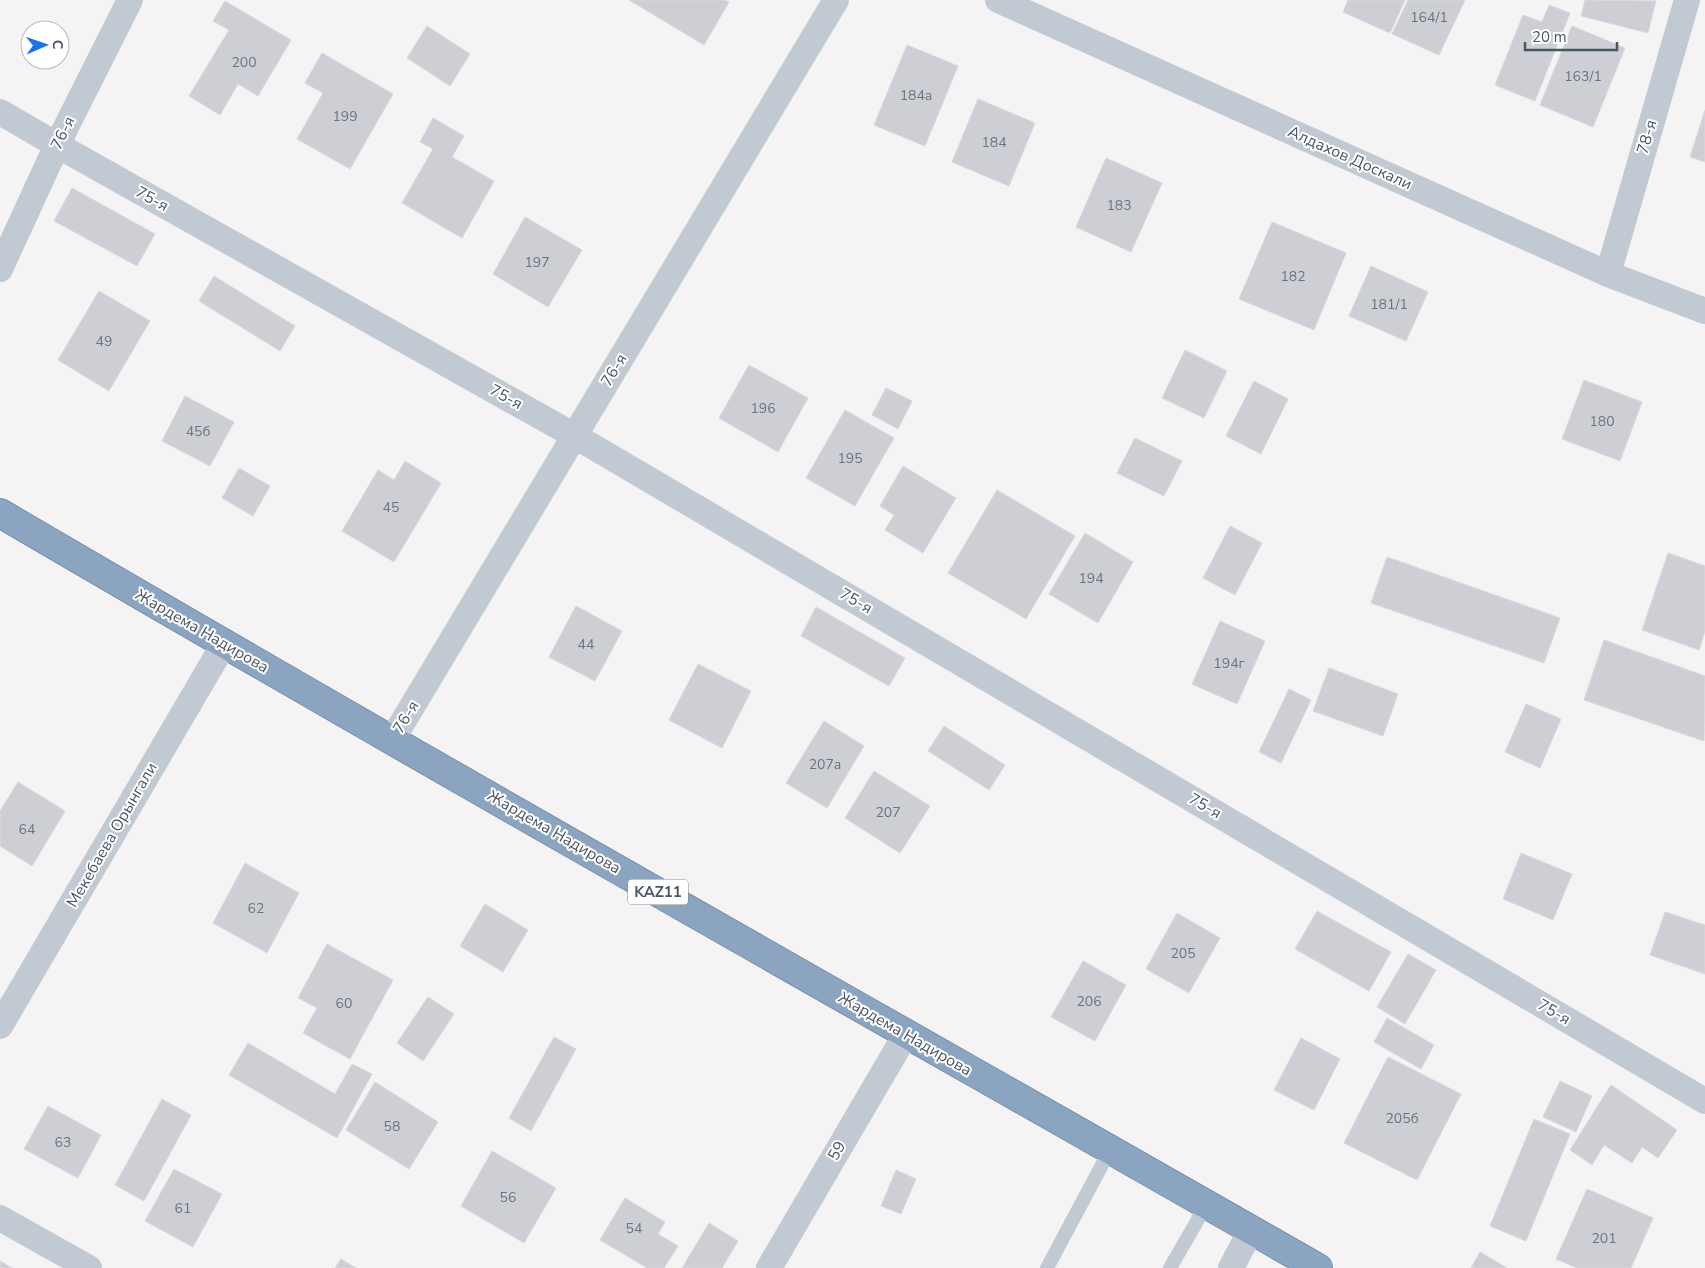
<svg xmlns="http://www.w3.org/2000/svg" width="1705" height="1268" font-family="'Nunito Sans',sans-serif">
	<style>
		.building { fill: #cdcfd5; stroke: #d7d9de }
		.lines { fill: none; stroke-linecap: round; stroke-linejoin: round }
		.highway-casing { stroke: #7690ad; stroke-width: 30 }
		.lane { stroke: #c1cad2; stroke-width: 14 }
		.street { stroke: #c1cad2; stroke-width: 26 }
		.highway { stroke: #8ba5c1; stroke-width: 28 }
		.labels { text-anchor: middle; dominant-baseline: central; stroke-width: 4; stroke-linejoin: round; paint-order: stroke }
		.number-label { font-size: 14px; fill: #6b747e }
		.shield { fill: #fff; stroke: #808990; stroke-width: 1 }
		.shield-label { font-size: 15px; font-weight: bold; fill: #4a5661 }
		.street-label { font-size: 16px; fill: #4a5661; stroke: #fff }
	</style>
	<rect width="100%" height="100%" fill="#f5f3f3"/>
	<!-- building -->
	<g class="building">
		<polygon points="629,0 725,0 729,2 704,45"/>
		<polygon points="1348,0 1405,0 1390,33 1343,12"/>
		<polygon points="1408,0 1465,0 1439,55 1392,34"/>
		<polygon points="1585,0 1656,1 1648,33 1581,16"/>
		<polygon points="225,1 291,40 258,96 238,84 220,115 189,96 229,30 213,21"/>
		<polygon points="1549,5 1570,13 1535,101 1495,85 1523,15 1542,22"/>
		<polygon points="427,26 470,54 450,86 407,58"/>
		<polygon points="1572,26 1625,48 1593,127 1540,105"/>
		<polygon points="907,45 958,66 925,146 874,125"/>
		<polygon points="322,53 393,94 350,169 297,139 323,93 305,83"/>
		<polygon points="978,99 1035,123 1009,186 952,162"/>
		<polygon points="1705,110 1705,162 1690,157"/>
		<polygon points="433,118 464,136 452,157 494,181 462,238 402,203 433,149 420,142"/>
		<polygon points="1106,158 1162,183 1131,252 1076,227"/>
		<polygon points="72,188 155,234 137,266 54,221"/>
		<polygon points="525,217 582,250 548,307 493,274"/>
		<polygon points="1272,222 1346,253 1314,330 1239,299"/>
		<polygon points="1371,266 1428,292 1406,341 1349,316"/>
		<polygon points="214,276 295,326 280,351 199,301"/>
		<polygon points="99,291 150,321 109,391 58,360"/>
		<polygon points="1185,350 1227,371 1204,418 1162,398"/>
		<polygon points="749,365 808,398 778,452 719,418"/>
		<polygon points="1584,380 1642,402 1620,461 1562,439"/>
		<polygon points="1254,381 1288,399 1261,454 1226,436"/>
		<polygon points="886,388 912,401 898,429 872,415"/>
		<polygon points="185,396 234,422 210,466 162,441"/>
		<polygon points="845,410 894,438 855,506 806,478"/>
		<polygon points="1135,438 1182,461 1164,496 1117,473"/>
		<polygon points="405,461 441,483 394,562 342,531 378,470 394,480"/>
		<polygon points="903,466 956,498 923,553 885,530 894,515 880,506"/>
		<polygon points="239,468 270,486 253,516 222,498"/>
		<polygon points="997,490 1075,536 1026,619 948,573"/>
		<polygon points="1230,526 1262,543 1235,595 1203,578"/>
		<polygon points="1085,533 1133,562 1098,623 1049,594"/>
		<polygon points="1668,553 1705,566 1705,631 1699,650 1642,630"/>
		<polygon points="1387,557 1560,618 1544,663 1371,603"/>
		<polygon points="576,606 622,631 595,681 549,657"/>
		<polygon points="816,607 905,658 889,686 801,636"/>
		<polygon points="1220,621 1265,641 1237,704 1192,684"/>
		<polygon points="1604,640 1705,676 1704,741 1584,700"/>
		<polygon points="698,664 751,691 722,748 669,720"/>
		<polygon points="1329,668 1398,694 1383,736 1313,711"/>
		<polygon points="1289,689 1311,700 1281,763 1259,752"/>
		<polygon points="1526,704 1561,719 1540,768 1505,752"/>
		<polygon points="824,721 864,746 827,808 786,783"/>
		<polygon points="944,726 1005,765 989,790 928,751"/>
		<polygon points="874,771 930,806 900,853 845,818"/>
		<polygon points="18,782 65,811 32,866 0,846 0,811"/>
		<polygon points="1521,853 1572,874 1553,920 1503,899"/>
		<polygon points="245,863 299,893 267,953 213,923"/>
		<polygon points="485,904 528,930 503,972 460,946"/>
		<polygon points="1317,911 1391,952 1369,991 1295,949"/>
		<polygon points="1665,912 1705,925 1705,974 1650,955"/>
		<polygon points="1177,913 1220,938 1189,993 1146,969"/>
		<polygon points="327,944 393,980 350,1059 303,1033 317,1008 298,998"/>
		<polygon points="1408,954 1436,970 1405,1024 1377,1007"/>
		<polygon points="1083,961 1126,985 1095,1041 1051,1017"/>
		<polygon points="428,997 454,1014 423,1061 397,1043"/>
		<polygon points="1387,1018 1434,1045 1421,1069 1374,1042"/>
		<polygon points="554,1037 576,1049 531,1131 509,1118"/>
		<polygon points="1301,1038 1340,1059 1314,1110 1274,1090"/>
		<polygon points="248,1043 335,1094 352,1064 372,1074 337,1138 229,1075"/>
		<polygon points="1388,1057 1461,1094 1417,1180 1344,1143"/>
		<polygon points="1560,1081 1592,1096 1576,1132 1543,1117"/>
		<polygon points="375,1082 438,1122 409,1169 346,1130"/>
		<polygon points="1611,1085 1677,1130 1658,1158 1642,1147 1632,1163 1604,1145 1592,1165 1570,1150"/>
		<polygon points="162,1099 191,1115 144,1201 115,1185"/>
		<polygon points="48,1106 101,1135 78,1178 24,1149"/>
		<polygon points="1534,1119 1570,1134 1526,1241 1490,1226"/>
		<polygon points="492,1151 556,1188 524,1243 461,1206"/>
		<polygon points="174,1169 222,1194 193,1247 145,1221"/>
		<polygon points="896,1170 916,1179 901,1214 881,1206"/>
		<polygon points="1587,1189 1653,1218 1631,1268 1577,1268 1556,1259"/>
		<polygon points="625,1198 665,1222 658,1234 678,1246 664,1268 647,1268 600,1240"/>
		<polygon points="709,1223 738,1241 722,1268 682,1268"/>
		<polygon points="1480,1252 1507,1268 1471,1268"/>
		<polygon points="341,1259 356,1268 335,1268"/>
		<polygon points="0,1261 12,1268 0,1268"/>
	</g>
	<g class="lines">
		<!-- highway casing -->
		<g class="highway-casing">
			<path id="highway" d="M 0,513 C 437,769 878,1017 1318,1268"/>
		</g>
		<!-- lane -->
		<g class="lane">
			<polyline points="1047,1268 1110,1150"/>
			<polyline points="1170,1268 1207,1204"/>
		</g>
		<!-- street -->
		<g class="street">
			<polyline points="998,0 1608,274 1705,311"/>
			<polyline points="0,112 57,145 575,436 1705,1101"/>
			<polyline points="0,269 57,145 130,0"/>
			<polyline points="1608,274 1687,0"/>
			<polyline points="392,740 836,0"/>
			<polyline points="0,1026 224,644"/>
			<polyline points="0,1218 89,1268"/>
			<polyline points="769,1268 906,1034"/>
			<polyline points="1231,1268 1251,1230"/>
		</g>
		<!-- highway -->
		<use href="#highway" class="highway"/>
	</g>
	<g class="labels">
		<!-- number labels -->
		<g class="number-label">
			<text x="1429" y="17">164/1</text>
			<text x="244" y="62">200</text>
			<text x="1583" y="76">163/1</text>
			<text x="916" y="95">184а</text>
			<text x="345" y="116">199</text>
			<text x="994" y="142">184</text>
			<text x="1119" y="205">183</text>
			<text x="537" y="262">197</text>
			<text x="1293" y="276">182</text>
			<text x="1389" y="304">181/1</text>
			<text x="104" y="341">49</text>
			<text x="763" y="408">196</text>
			<text x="1602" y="421">180</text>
			<text x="198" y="431">45б</text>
			<text x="850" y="458">195</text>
			<text x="391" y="507">45</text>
			<text x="1091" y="578">194</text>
			<text x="586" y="644">44</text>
			<text x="1229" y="663">194г</text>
			<text x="825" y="764">207а</text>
			<text x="888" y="812">207</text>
			<text x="27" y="829">64</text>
			<text x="256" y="908">62</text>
			<text x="1183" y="953">205</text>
			<text x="1089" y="1001">206</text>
			<text x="344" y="1003">60</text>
			<text x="1402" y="1118">205б</text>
			<text x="392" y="1126">58</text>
			<text x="63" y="1142">63</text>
			<text x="508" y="1197">56</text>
			<text x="183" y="1208">61</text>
			<text x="634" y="1228">54</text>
			<text x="1604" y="1238">201</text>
		</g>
		<!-- shield labels -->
		<rect class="shield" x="628" y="879.5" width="60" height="25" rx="4"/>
		<g class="shield-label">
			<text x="658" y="892">KAZ11</text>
		</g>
		<!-- street labels -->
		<g class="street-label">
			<text transform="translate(63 133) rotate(-64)">76-я</text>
			<text transform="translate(1647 137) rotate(-74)">78-я</text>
			<text transform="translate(1350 158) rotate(24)">Алдахов Доскали</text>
			<text transform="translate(152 199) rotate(29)">75-я</text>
			<text transform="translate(614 370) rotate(-59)">76-я</text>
			<text transform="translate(506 397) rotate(29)">75-я</text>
			<text transform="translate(856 601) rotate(30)">75-я</text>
			<text transform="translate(202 631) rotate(30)">Жардема Надирова</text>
			<text transform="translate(406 717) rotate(-59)">76-я</text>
			<text transform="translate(1205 806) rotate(30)">75-я</text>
			<text transform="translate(554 832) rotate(30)">Жардема Надирова</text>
			<text transform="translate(112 835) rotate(-60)">Мекебаева Орынгали</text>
			<text transform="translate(1554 1012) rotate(30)">75-я</text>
			<text transform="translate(905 1034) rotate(30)">Жардема Надирова</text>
			<text transform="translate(837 1151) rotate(-60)">59</text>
		</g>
	</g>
	<!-- north arrow -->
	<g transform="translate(45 45) rotate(88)"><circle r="24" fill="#ffffff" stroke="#b7bbc0"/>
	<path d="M0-4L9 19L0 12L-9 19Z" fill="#1a73e8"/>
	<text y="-8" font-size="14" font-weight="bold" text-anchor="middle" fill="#4a5661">С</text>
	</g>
	<!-- scale -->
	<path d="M1525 42v8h92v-8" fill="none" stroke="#4a5661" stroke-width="2.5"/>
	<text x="1532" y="42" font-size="15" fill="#4a5661" stroke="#ffffff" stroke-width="4" paint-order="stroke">20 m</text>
</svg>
